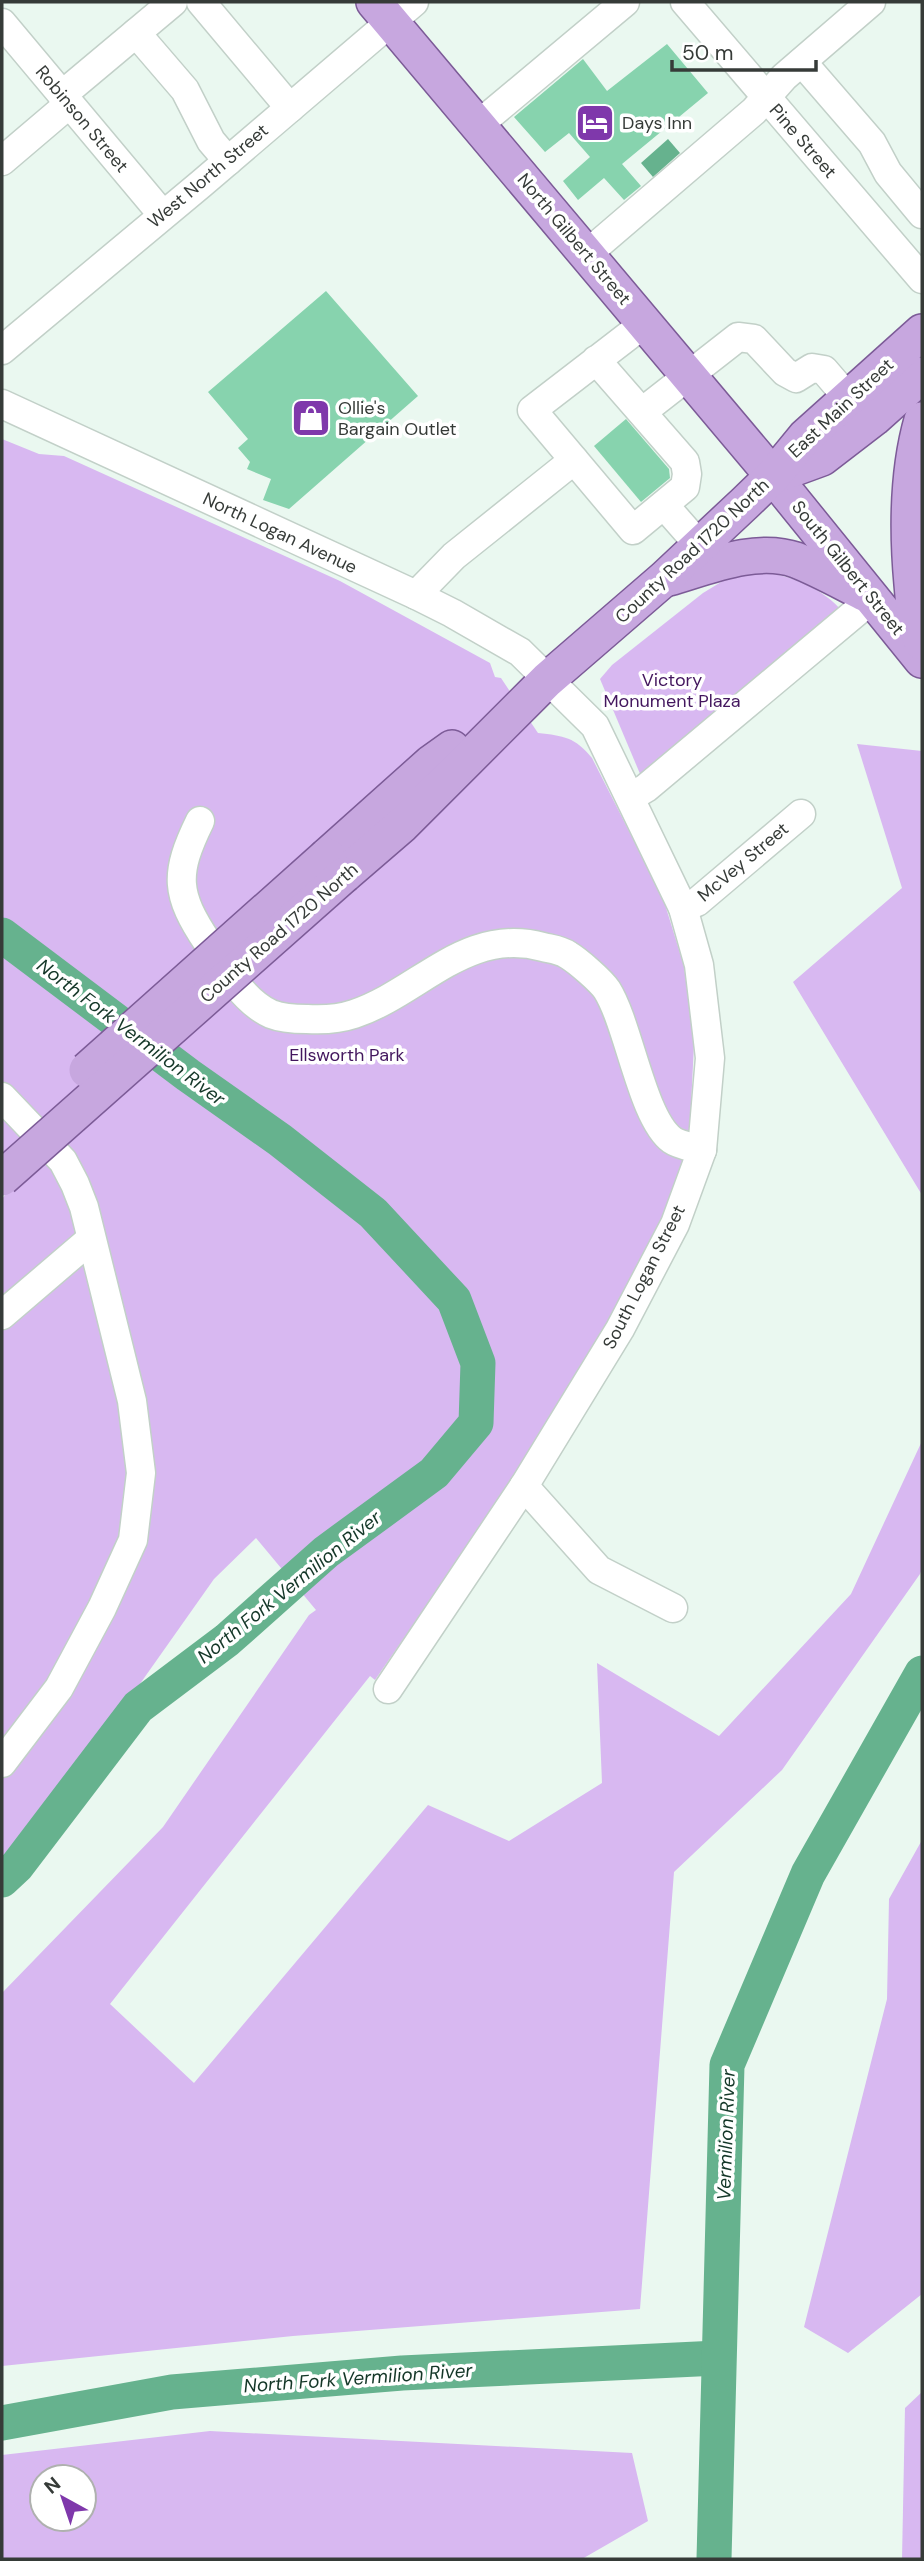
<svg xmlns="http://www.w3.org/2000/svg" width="924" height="2561" font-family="'DM Sans',sans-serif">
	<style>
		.green { fill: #d8b8f1; fill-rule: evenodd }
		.water { fill: #66b28e }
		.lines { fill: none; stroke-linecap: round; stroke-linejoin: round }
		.river { stroke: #66b28e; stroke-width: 35 }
		.building { fill: #87d3ae }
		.minor-casing { stroke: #c2d0c8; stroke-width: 31 }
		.major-casing { stroke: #7c5b97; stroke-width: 38 }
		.minor { stroke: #fff; stroke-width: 28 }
		.major { stroke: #c7a7df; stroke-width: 35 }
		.major-bridge-casing { stroke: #7c5b97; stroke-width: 38; stroke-linecap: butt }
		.major-bridge { stroke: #c7a7df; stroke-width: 35 }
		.labels { text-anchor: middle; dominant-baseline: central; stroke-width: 7; stroke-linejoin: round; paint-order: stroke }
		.street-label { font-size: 18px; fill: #363b38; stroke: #fff }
		.poi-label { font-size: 18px; fill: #363b38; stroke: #fff; text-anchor: start }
		.park-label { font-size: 18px; fill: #43175e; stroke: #fff }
		.water-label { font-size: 19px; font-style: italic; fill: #143728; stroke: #fff }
	</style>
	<rect width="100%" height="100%" fill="#eaf8f0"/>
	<!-- green -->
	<g class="green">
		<path d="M 2,439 L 39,454 L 64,456 L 340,581 L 490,663 L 495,677 L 501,678 L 538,733 C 564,736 575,737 592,758 L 663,898 L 684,966 L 694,1044 L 690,1126 L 680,1180 L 633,1289 L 550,1426 L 375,1680 L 370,1676 L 110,2004 L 194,2083 L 428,1805 L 509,1841 L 602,1783 L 597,1663 L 719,1736 L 851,1594 L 922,1441 L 922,1569 L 920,1574 L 782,1770 L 674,1872 L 640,2309 L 293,2336 L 2,2366 L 2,1993 L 163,1827 L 309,1615 L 316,1610 L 256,1538 L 214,1579 L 130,1698 L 14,1847 L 2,1859 L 2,1199 L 5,1195 L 2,1191 Z"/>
		<path d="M 764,572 C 799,578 826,590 848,618 L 646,788 L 600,679 L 612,665 L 703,593 L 731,576 Z"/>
		<polygon points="857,744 922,751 922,1195 793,982 902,888"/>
		<polygon points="922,1840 922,2294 848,2353 804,2327 887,1999 889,1899"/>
		<polygon points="922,2392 922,2559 902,2559 905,2408"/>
		<path d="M 210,2431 L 632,2453 L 648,2521 L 582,2559 L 2,2559 L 2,2455 ZM 42,2477 L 84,2477 L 84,2519 L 42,2519 Z"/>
	</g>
	<!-- water -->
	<polygon class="water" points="668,139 680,153 653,177 641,163"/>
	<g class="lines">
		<!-- river -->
		<g class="river">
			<polyline points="2,935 188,1075 280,1140 373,1213 454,1300 478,1363 476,1423 434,1473 326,1552 227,1640 138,1707 17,1866 2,1880"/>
			<polyline points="2,2423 172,2392 402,2373 718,2358"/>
			<polyline points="714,2559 727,2065 808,1874 922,1673"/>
		</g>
	</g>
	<!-- building -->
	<g class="building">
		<polygon points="667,44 708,93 622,164 641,186 624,200 604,178 578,200 563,181 590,157 569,133 545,152 514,117 583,59 607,91"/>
		<polygon points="326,291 418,396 289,509 263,500 271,479 247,469 250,462 238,448 248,439 208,392"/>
		<polygon points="626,419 669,469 670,478 641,502 594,446"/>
	</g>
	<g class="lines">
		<!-- minor casing -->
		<g class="minor-casing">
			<g id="minor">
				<polyline points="201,2 290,108"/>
				<polyline points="685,2 922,279"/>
				<polyline points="2,23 162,214"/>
				<polyline points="136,33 185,90 211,141 228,161"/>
				<polyline points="802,62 872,143 888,173 922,214"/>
				<polyline points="62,95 173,2"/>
				<polyline points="478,125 625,2"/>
				<polyline points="2,161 69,104"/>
				<polyline points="587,254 754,111 784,77 871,2"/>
				<polyline points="2,350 201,184 414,2"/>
				<polyline points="596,360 685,462 687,474 685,487 633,530 532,410 645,323"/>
				<polyline points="2,404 416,595 452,613 520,652 595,726 683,908 699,965 710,1058 702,1150 675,1224 620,1329 524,1486 388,1689"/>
				<polyline points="642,412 738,337 754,339 785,372 796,378 812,368 824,370 849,399"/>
				<polyline points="664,505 700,546"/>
				<polyline points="416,595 454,556 574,460"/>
				<polyline points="631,797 646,788 873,598"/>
				<path d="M 200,821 C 174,874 175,894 208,943 C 223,967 244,1002 271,1014 C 281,1018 295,1019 307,1019 C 323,1020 339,1019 354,1014 C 420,992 466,926 543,947 C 551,949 561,950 568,955 C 578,961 601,981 607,990 C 629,1025 642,1118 672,1140 C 679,1145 693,1147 702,1150"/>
				<polyline points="683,908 697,902 801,814"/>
				<polyline points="2,1097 63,1161 75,1184 84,1207 132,1401 141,1473 133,1540 102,1608 59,1688 2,1763"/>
				<polyline points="2,1315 91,1239"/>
				<polyline points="524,1486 599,1570 673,1608"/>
			</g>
		</g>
		<!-- major casing -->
		<g class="major-casing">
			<g id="major">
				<polyline points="374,2 773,476 922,660"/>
				<path d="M 922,420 C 907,473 907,529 912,584 C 914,605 914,623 922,642"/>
				<polyline points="773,476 822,458 874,418 922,375"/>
				<path d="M 669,578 C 707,567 756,546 796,560 C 819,569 842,582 864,593"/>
				<polyline points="327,856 431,763 452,748"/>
				<polyline points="344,875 402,825 547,680 665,578 745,503 773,476 805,437 922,332"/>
			</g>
		</g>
		<!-- minor -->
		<use href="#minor" class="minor"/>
		<!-- major -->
		<use href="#major" class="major"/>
		<!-- major-bridge casing -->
		<g class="major-bridge-casing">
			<g id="major-bridge">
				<polyline points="87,1070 327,856"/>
				<polyline points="2,1178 344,875"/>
			</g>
		</g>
		<!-- major-bridge -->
		<use href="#major-bridge" class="major-bridge"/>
	</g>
	<!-- icons -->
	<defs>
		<g id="hotel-square" transform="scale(2.0125)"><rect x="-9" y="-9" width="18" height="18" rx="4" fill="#7f38ab" stroke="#fff"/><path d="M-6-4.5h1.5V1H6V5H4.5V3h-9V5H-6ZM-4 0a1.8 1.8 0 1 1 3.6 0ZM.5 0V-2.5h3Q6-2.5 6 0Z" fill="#fff"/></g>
		<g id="shop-square" transform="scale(2.0125)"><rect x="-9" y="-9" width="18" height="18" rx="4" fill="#7f38ab" stroke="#fff"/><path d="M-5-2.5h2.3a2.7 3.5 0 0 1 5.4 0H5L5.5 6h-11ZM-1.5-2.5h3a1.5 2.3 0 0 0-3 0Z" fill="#fff"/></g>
	</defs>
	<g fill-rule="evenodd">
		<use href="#hotel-square" x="595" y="123"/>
		<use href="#shop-square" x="311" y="418"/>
	</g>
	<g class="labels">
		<!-- street labels -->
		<g class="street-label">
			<text transform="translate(82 119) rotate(50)">Robinson Street</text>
			<text transform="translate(803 141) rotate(49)">Pine Street</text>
			<text transform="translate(208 176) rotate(-40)">West North Street</text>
			<text transform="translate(574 239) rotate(50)">North Gilbert Street</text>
			<text transform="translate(841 408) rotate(-43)">East Main Street</text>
			<text transform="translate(280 533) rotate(25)">North Logan Avenue</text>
			<text transform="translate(692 551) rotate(-43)">County Road 1720 North</text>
			<text transform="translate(848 568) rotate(51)">South Gilbert Street</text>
			<text transform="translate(743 862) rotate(-40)">McVey Street</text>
			<text transform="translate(279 933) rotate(-41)">County Road 1720 North</text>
			<text transform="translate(644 1277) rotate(-63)">South Logan Street</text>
		</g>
		<!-- poi labels -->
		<g class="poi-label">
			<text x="622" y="123">Days Inn</text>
			<text x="338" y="408">Ollie's<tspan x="338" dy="21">Bargain Outlet</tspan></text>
		</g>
		<!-- park labels -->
		<g class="park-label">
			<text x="672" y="680">Victory<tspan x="672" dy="21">Monument Plaza</tspan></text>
			<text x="347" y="1055">Ellsworth Park</text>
		</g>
		<!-- water labels -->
		<g class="water-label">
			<text transform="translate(131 1032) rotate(37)">North Fork Vermilion River</text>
			<text transform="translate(289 1587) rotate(-39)">North Fork Vermilion River</text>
			<text transform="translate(726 2135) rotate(-88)">Vermilion River</text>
			<text transform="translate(358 2378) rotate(-4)">North Fork Vermilion River</text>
		</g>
	</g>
	<!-- border -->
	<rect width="924" height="2561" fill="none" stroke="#363b38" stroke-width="7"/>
	<!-- north arrow -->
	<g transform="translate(63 2498) rotate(320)"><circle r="33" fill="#ffffff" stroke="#afb1af" stroke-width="2"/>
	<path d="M0-5L12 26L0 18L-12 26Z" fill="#7f38ab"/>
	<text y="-10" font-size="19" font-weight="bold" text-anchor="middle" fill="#363b38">N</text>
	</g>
	<!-- scale -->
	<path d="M672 60v10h144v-10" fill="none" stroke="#363b38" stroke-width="3.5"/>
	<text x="682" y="60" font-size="21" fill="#363b38" stroke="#ffffff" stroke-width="5" paint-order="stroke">50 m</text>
</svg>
